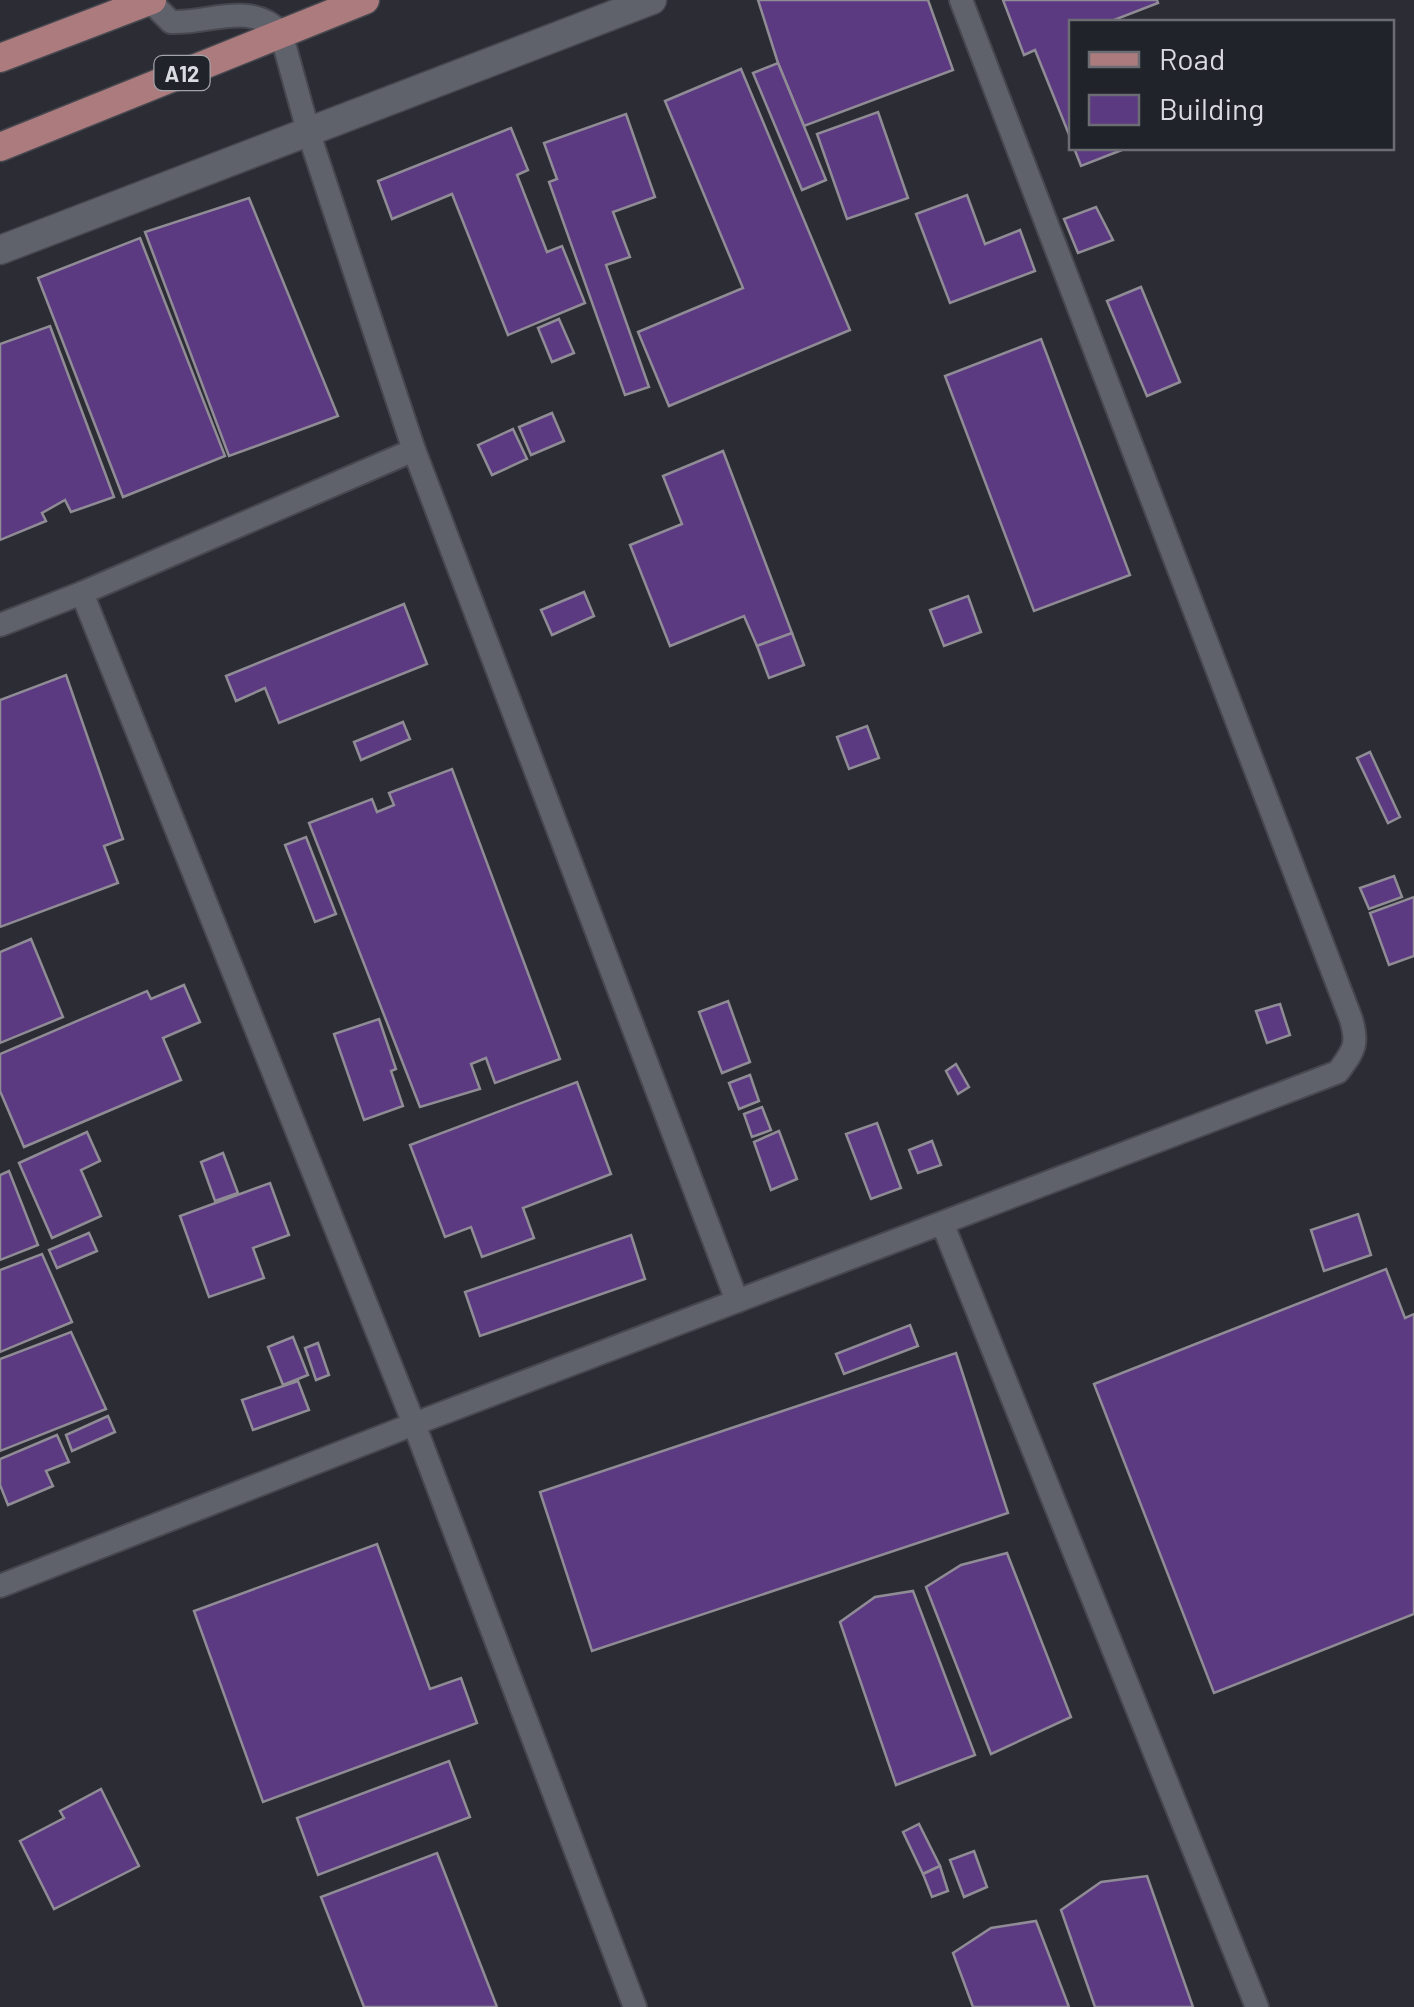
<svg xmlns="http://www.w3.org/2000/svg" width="1414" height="2007" font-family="Barlow,sans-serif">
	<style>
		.building { fill: #5c3a82; stroke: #908c95; stroke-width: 2.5 }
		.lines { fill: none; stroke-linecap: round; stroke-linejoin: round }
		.service-casing { stroke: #47484f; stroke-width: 26 }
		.minor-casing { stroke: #47484f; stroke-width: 31 }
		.primary-casing { stroke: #47484f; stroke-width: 31 }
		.service { stroke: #60626b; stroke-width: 22 }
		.minor { stroke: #60626b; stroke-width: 28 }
		.primary { stroke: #ac7b7e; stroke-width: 28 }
		.labels { text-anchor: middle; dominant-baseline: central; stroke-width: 10; stroke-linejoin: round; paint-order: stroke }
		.shield { fill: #21232a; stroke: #a2a4a9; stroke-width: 2.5 }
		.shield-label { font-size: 22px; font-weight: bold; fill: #dadbe0 }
	</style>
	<rect width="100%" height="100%" fill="#2b2c34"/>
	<!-- building -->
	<g class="building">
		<polygon points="758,0 928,0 953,70 804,126 778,63"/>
		<polygon points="1003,0 1157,0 1158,3 1109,22 1072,22 1072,142 1035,50 1024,55"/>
		<polygon points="778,63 826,180 802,190 753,73"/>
		<polygon points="741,69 850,330 669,406 638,332 743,288 665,101"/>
		<polygon points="878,112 908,198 847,219 817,134"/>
		<polygon points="626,114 655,197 613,212 630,257 606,265 649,387 625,395 549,182 557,179 544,143"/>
		<polygon points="511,128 528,170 517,175 547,252 562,246 585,303 508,335 452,194 392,219 378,181"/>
		<polygon points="1074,148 1127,148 1081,166"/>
		<polygon points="967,195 985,244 1020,230 1035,271 950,303 916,214"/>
		<polygon points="249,198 338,416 229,456 145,232"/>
		<polygon points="1096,207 1113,240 1078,253 1064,219"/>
		<polygon points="140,238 225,456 123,497 38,278"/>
		<polygon points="1141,287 1180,382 1147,396 1107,301"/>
		<polygon points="559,319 574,353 552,362 538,328"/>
		<polygon points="50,326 114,497 71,512 65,500 42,513 46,521 0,540 0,344"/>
		<polygon points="1041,339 1130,575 1034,611 945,376"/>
		<polygon points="552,413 564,441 531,455 519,427"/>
		<polygon points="513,429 527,459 492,475 478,445"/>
		<polygon points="723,451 792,633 757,646 744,616 670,646 630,545 682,524 663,476"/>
		<polygon points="584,592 594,616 552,635 541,610"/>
		<polygon points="968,596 981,632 944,646 930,610"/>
		<polygon points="404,604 427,664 279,723 265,688 236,701 226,676"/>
		<polygon points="792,633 804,665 769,678 757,646"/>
		<polygon points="66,675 123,839 104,846 118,883 0,927 0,700"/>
		<polygon points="403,722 410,739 361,760 354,742"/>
		<polygon points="867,726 879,758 849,769 837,737"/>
		<polygon points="1370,752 1400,817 1388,823 1357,758"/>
		<polygon points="452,769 560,1059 495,1083 486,1058 471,1064 480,1089 420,1107 309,823 372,799 377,812 394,805 389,793"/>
		<polygon points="306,837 336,914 315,922 285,845"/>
		<polygon points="1394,876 1402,897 1369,909 1360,888"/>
		<polygon points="1414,897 1414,956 1389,965 1370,913"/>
		<polygon points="31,939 63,1017 0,1043 0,952"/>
		<polygon points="184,985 200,1022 163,1038 181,1080 24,1147 0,1091 0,1054 147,991 151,999"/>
		<polygon points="728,1001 750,1062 722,1073 699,1012"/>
		<polygon points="1280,1004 1290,1035 1267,1043 1256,1011"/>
		<polygon points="379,1019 396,1069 391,1071 403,1106 364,1120 334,1034"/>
		<polygon points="956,1064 969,1087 958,1094 946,1071"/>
		<polygon points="750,1075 759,1101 739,1109 729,1083"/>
		<polygon points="577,1082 611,1174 523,1208 534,1238 482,1257 471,1227 445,1237 410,1145"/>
		<polygon points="762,1107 771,1130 752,1137 744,1114"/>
		<polygon points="877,1123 901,1188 871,1199 846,1134"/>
		<polygon points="779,1131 797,1179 771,1190 754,1142"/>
		<polygon points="87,1132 100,1161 81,1170 101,1216 52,1238 19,1163"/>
		<polygon points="932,1141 941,1165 918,1173 909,1150"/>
		<polygon points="223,1153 238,1193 215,1201 201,1162"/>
		<polygon points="9,1171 38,1245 0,1260 0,1175"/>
		<polygon points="270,1183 289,1235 253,1248 264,1278 209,1297 180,1216"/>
		<polygon points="1358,1214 1371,1255 1324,1271 1311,1230"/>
		<polygon points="89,1233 97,1251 57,1268 49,1250"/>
		<polygon points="631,1235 645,1279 480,1336 465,1292"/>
		<polygon points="42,1254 72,1322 0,1352 0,1270"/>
		<polygon points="1386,1269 1405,1318 1414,1314 1414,1614 1214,1693 1094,1384"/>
		<polygon points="910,1325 918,1346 844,1374 836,1354"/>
		<polygon points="71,1332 106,1409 0,1451 0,1359"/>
		<polygon points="293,1337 308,1375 283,1385 268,1347"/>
		<polygon points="318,1343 329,1375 316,1380 305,1348"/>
		<polygon points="956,1353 1008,1513 592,1651 540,1492"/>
		<polygon points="298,1381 309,1410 253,1430 242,1400"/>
		<polygon points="108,1416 115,1432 72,1451 66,1435"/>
		<polygon points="57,1435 69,1462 46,1471 53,1486 8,1505 0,1485 0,1459"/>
		<polygon points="377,1544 430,1689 461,1678 477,1723 263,1802 194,1611"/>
		<polygon points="1007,1553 1071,1717 991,1754 926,1587 961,1565"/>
		<polygon points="913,1591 975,1755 896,1785 840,1622 875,1597"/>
		<polygon points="449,1761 470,1817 318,1875 297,1818"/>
		<polygon points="101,1789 139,1866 54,1909 20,1841 64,1818 60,1811"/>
		<polygon points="919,1824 940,1866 923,1874 903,1832"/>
		<polygon points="974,1851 987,1887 964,1897 950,1860"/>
		<polygon points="437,1853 497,2007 364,2007 321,1897"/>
		<polygon points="940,1866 948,1891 932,1897 923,1874"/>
		<polygon points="1147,1876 1193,2007 1095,2007 1061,1910 1101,1882"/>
		<polygon points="1036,1921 1069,2007 973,2007 953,1953 991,1928"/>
	</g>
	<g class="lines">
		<!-- service casing -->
		<g class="service-casing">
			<g id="service">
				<path d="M 150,1 L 171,22 C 210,24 250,0 281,33 L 309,134 L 414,450 L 737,1301"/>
				<polyline points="82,593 414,1424 635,2007"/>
				<polyline points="0,625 82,593 414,450"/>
				<polyline points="943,1225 1257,2007"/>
				<path d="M 0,1586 L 414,1424 L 1338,1072 C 1353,1051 1359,1046 1351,1019 L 961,0"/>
			</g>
		</g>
		<!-- minor casing -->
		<g class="minor-casing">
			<polyline id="minor" points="0,250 652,0"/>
		</g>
		<!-- primary casing -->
		<g class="primary-casing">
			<g id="primary">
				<polyline points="0,58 152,0"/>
				<polyline points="0,147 365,0"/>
			</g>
		</g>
		<!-- service -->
		<use href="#service" class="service"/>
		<!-- minor -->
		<use href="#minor" class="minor"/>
		<!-- primary -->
		<use href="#primary" class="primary"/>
	</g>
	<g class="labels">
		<!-- shield labels -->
		<rect class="shield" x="154.5" y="56" width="55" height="34" rx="8"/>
		<g class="shield-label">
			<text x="182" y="73">A12</text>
		</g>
	</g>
	<!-- legend -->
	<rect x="1069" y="20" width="325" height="130" fill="#21232a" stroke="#6b6d73" stroke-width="2.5"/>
	<rect x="1089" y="52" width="50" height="15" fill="#ac7b7e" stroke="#6b6d73" stroke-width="2.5"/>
	<text x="1159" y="70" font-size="30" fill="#dadbe0">Road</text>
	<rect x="1089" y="95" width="50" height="30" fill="#5c3a82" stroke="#6b6d73" stroke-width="2.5"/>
	<text x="1159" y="120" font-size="30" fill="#dadbe0">Building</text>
</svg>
